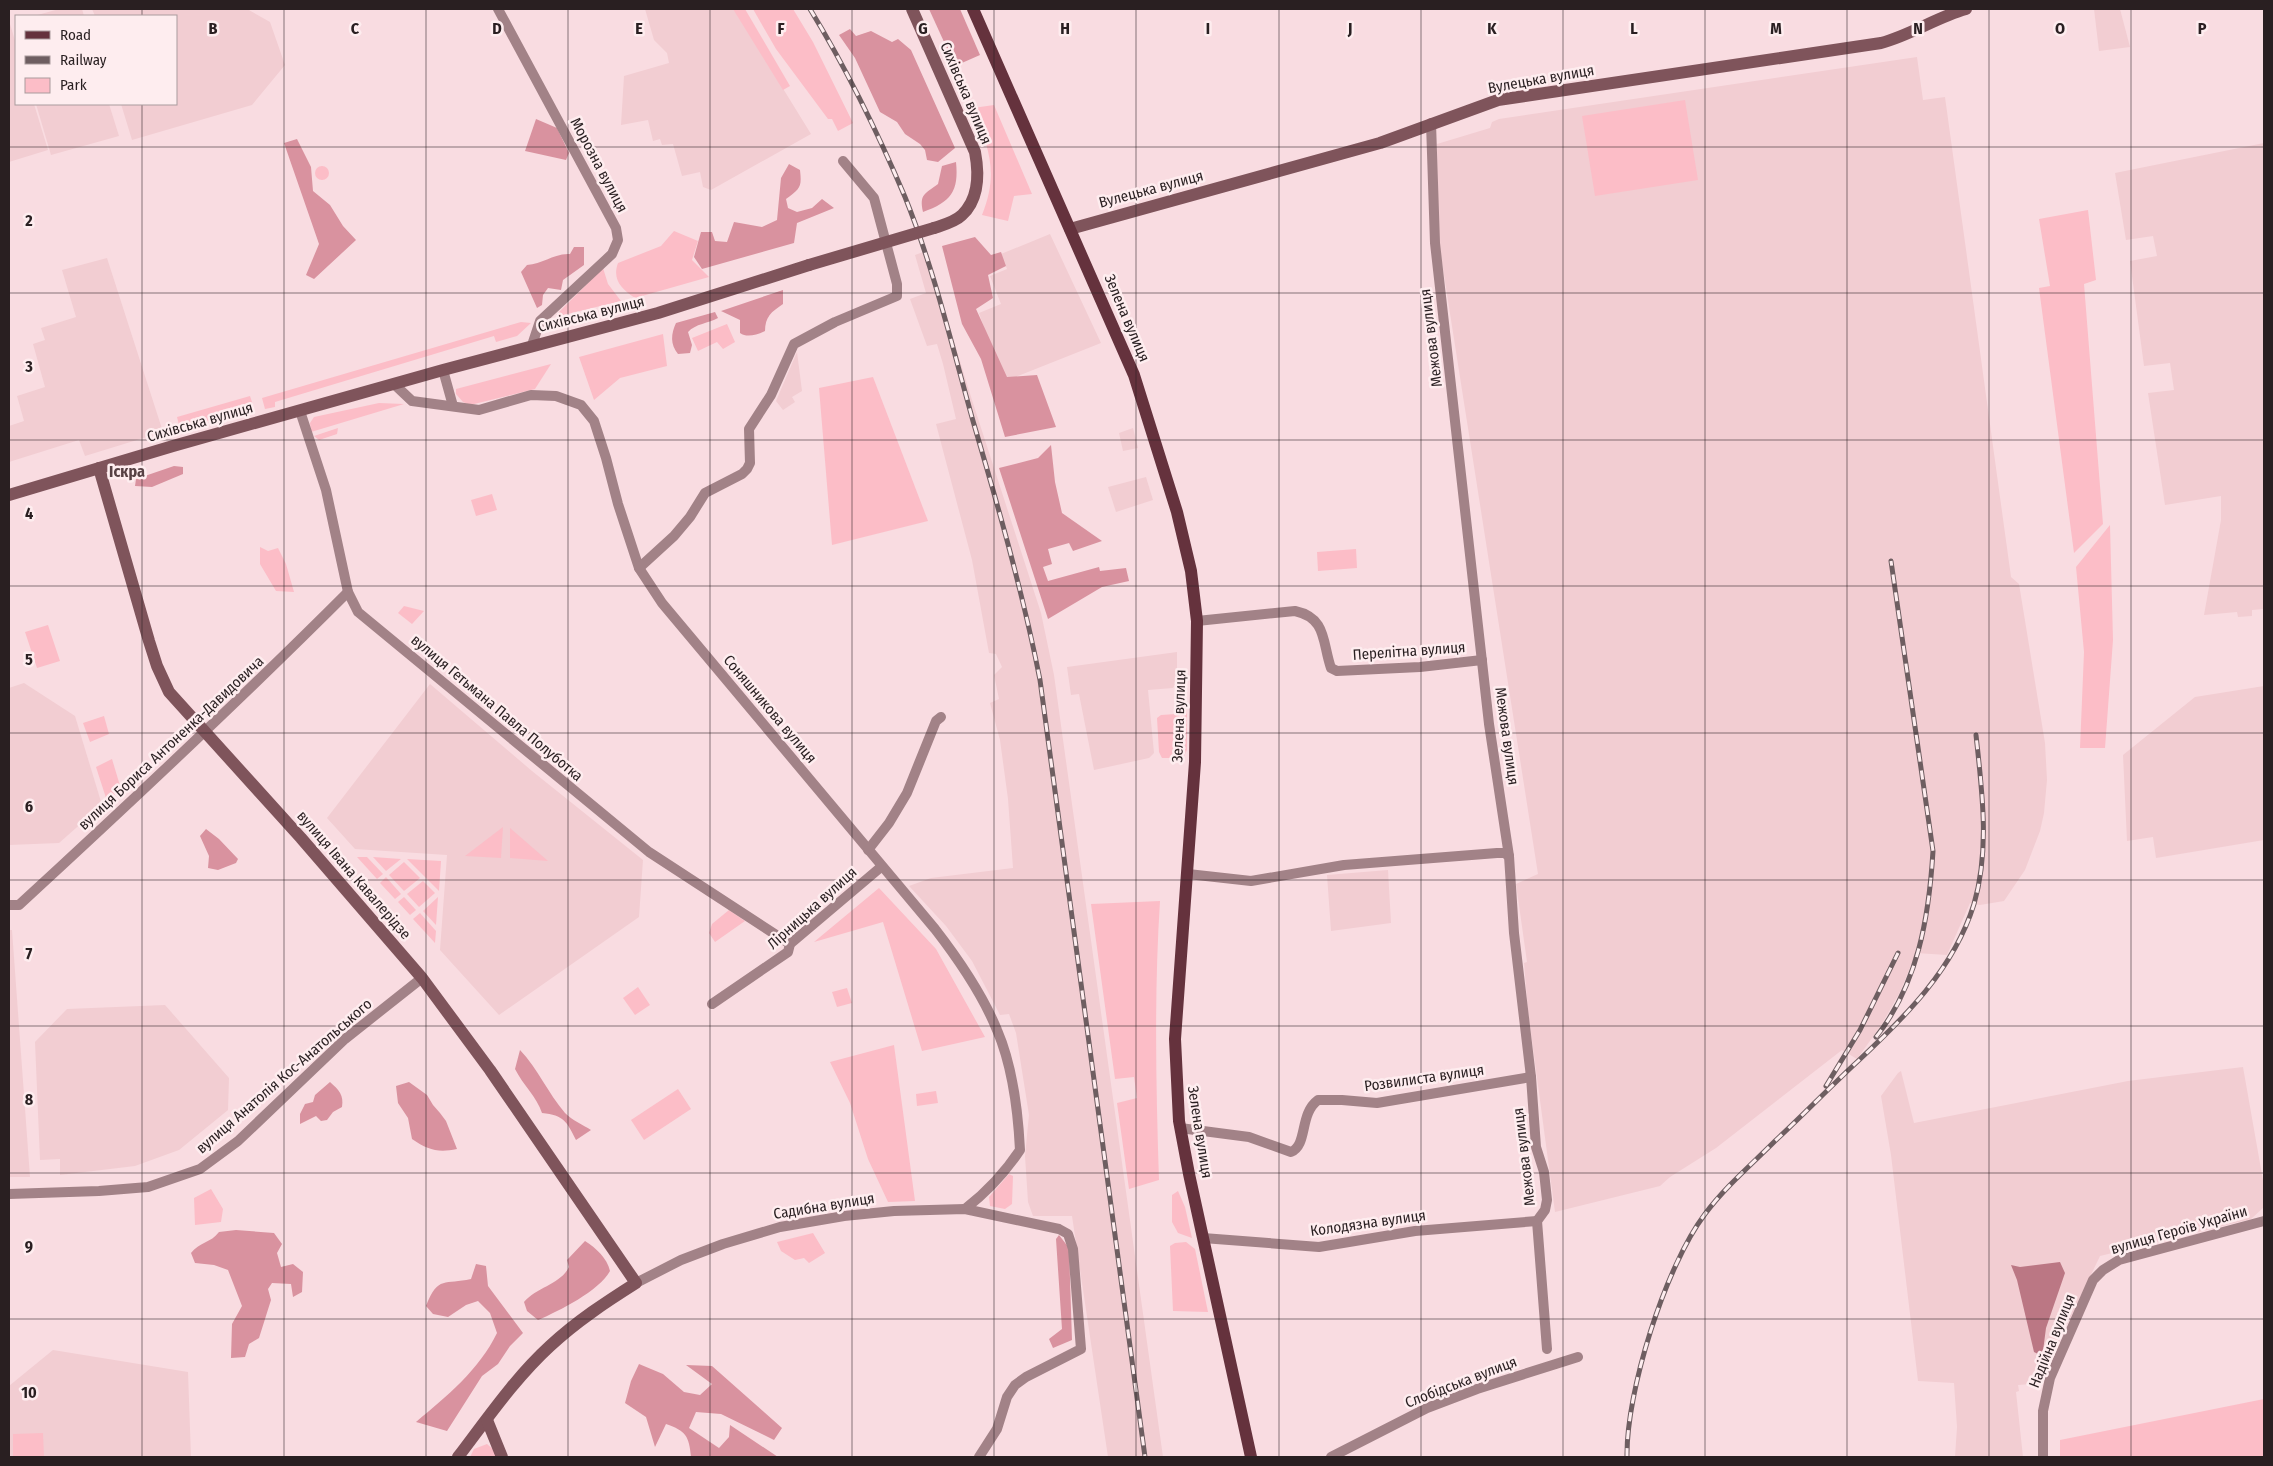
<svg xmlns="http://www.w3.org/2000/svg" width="2273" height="1466" font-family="'Fira Sans Condensed',sans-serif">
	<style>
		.built { fill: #f2cdd2 }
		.green { fill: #fcbdc7 }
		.forest { fill: #d9929f }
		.water { fill: #bb7784 }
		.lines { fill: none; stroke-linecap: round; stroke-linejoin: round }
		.street { stroke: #a28287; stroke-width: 10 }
		.secondary { stroke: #7f545b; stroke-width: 12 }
		.primary { stroke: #65323d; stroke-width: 12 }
		.rail-casing { stroke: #6e5e61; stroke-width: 5 }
		.rail { stroke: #feedef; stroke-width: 3; stroke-dasharray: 9; stroke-linecap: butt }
		.secondary-bridge { stroke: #7f545b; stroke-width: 12 }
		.grid { fill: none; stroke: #291f21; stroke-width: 1; stroke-opacity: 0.55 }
		.labels { text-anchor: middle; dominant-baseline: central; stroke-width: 5; stroke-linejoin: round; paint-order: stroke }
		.street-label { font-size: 15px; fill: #291f21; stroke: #feedef }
		.neighbourhood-label { font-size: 16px; font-weight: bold; fill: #574144; stroke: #feedef }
		.grid-label { font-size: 16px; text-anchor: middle; font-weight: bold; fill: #291f21; stroke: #feedef; stroke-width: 5; stroke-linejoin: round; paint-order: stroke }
	</style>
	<rect width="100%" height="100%" fill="#f9dce1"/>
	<!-- built -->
	<g class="built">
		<polygon points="59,9 82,9 84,16 34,16"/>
		<polygon points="92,9 247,9 270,22 285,65 252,105 132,140 121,104 176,104 176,16 95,16"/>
		<polygon points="645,9 734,9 811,134 711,190 703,187 700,172 682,176 673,144 662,145 660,139 653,141 648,120 621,125 624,76 669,63 667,53 654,40"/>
		<polygon points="2094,9 2120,9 2130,47 2099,51"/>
		<polygon points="9,24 10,24 16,44 16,104 34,104 48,150 9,162"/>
		<polygon points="1917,57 1923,100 1945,97 2011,577 2019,584 2045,743 2047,780 2044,813 2040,831 2025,870 2004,901 1980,905 1970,903 1947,955 1916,953 1900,992 1882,1024 1857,1059 1842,1050 1716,1148 1670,1177 1660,1186 1555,1212 1528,1011 1524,963 1527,962 1516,884 1538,874 1438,237 1437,144 1490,128 1492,122 1499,119"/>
		<polygon points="36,104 109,104 119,136 51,155"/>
		<polygon points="2264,143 2264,609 2252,610 2252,616 2238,617 2237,612 2204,615 2221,520 2221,496 2165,505 2148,393 2174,390 2170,363 2144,366 2130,261 2157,256 2153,236 2126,240 2115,173"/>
		<polygon points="1050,234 1101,343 1003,382 979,313 1001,304 990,276 1007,269 1001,254"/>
		<polygon points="926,251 972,400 1041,613 1054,675 1163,1457 1108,1457 1072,1216 1033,1216 1028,1202 1025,1156 1029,1115 1016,1033 1009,1014 1000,1015 972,961 946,926 909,886 931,878 1013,868 1008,799 1000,740 990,703 999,699 994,675 1002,667 996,654 989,653 972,560 936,424 956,419 943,364 937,344 927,346 910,299 926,293 915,255"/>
		<polygon points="107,258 163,432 85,456 79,440 9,462 9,426 24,421 17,396 45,387 33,344 45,340 41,328 76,317 62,270"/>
		<polygon points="797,352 802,391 792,397 795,402 783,410 776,401"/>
		<polygon points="1133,428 1138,448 1123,451 1119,433"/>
		<polygon points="1146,477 1153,500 1116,512 1108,487"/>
		<polygon points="1177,652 1177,681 1173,688 1148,690 1154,753 1149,758 1094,770 1079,694 1071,695 1067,667"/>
		<polygon points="24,683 75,716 102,805 59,843 9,845 9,688"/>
		<polygon points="430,684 532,771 643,860 639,917 499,1015 440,950 447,855 355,849 327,818"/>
		<polygon points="2264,686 2264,840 2156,858 2153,837 2127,841 2123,755 2195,697"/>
		<polygon points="1388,870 1391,923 1331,931 1327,875"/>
		<polygon points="9,930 12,930 30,1177 9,1177"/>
		<polygon points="165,1005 229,1078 228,1110 179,1150 135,1166 60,1175 60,1159 40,1160 35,1042 67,1009"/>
		<polygon points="2243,1067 2264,1186 2264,1207 2251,1219 2100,1256 2043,1375 2031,1384 2018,1385 2019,1391 2016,1392 2023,1457 1955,1457 1957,1427 1954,1383 1918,1381 1891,1155 1881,1096 1898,1073 1901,1071 1914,1123 2128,1081"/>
		<polygon points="53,1350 188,1372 191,1457 9,1457 9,1386"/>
	</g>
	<!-- green -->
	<g class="green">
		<polygon points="733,9 745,9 790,86 783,90"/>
		<polygon points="753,9 793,9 813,42 853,123 838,131 832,119 828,119 776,49"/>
		<polygon points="1685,100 1698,180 1595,196 1582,116"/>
		<path d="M 994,105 L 1032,194 L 1014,196 L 1008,221 L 982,215 C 999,173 989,148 973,108 Z"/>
		<circle cx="322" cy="173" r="7"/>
		<polygon points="2088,210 2096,280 2084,284 2103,524 2074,553 2039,288 2050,286 2039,219"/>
		<path d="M 674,231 L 698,241 L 692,260 L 709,277 L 635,298 C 621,289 612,279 618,263 L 661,246 Z"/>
		<polygon points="603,268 608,284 621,301 563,315 556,315"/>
		<polygon points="521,322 531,323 517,336 496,342 494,336 275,402 275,407 265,409 262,398"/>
		<polygon points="727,324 735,342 723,349 717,342 698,351 692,338"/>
		<polygon points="663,334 667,366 620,378 594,400 579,357"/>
		<polygon points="551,364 535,389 470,405 463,402 456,394 456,389"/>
		<polygon points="873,377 928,521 832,545 819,388"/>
		<polygon points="250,396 254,408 180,429 177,417"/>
		<polygon points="379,403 404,404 311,432 310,423 314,417"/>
		<polygon points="338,428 337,434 319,440 314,436"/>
		<polygon points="492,494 497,510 476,516 471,500"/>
		<polygon points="2110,525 2113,640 2105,748 2080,748 2084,652 2076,567"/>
		<polygon points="260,547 268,551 278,548 286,564 294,592 276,591 260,564"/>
		<polygon points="1356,549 1357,568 1318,571 1317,552"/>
		<polygon points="404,606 424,611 412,624 398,613"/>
		<polygon points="48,625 60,661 37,668 25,632"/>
		<path d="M 1176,700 L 1180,703 C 1180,721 1177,739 1177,758 L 1162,758 L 1159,752 L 1157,718 L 1161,715 L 1176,714 Z"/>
		<polygon points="1182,702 1185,702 1187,705 1187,750 1184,756 1180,757"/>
		<polygon points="104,716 109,734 90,742 83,723"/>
		<polygon points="112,759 121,789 107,801 96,767"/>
		<polygon points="503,827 501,858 465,856"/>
		<polygon points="510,828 548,861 510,858"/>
		<polygon points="357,857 367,857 383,874 377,879"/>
		<polygon points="373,857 401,859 386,871"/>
		<polygon points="407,859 441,861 439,891"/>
		<polygon points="404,862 420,878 404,891 389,875"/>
		<polygon points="386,877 401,894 395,899 380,883"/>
		<polygon points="423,881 435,893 419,907 407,894"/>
		<polygon points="879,888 936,949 985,1037 922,1051 883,922 814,942"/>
		<polygon points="404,897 416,910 410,915 398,902"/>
		<polygon points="438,897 436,925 423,911"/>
		<path d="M 1160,901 C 1154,994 1156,1087 1159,1180 L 1129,1189 L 1117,1103 L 1137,1098 L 1134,1077 L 1115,1079 L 1091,904 Z"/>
		<polygon points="729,910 745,921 715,942 709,933 712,924"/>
		<polygon points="420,913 436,931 435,943 413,919"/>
		<polygon points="638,987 650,1005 635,1015 623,998"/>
		<polygon points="847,988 852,1003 837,1007 832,992"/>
		<polygon points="894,1045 915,1201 888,1202 868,1159 850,1103 830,1062"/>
		<polygon points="678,1089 691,1109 644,1140 631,1120"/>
		<polygon points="936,1091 938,1103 917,1106 916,1094"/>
		<polygon points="1009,1174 1013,1176 1012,1204 1005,1209 990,1206 989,1197"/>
		<polygon points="211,1189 223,1209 221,1222 195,1225 194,1198"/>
		<polygon points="1178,1191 1185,1207 1192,1238 1178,1233 1172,1222 1172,1195"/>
		<polygon points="813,1233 825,1253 809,1263 804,1258 795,1260 781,1251 777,1242"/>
		<polygon points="1186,1242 1195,1249 1208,1312 1173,1311 1170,1246 1175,1243"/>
		<polygon points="2264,1399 2264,1457 2060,1457 2060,1440"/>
		<polygon points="43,1433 44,1457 13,1457 13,1434"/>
		<polygon points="487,1444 495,1451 497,1457 470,1457 474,1449"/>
	</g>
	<!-- forest -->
	<g class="forest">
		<polygon points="929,9 960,9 980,55 955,66"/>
		<polygon points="850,29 856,36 871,31 892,42 898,39 911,50 955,148 938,162 927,160 925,150 920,144 905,134 897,122 880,112 855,58 839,35"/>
		<polygon points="536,119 557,128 569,153 566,160 525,151"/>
		<polygon points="297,139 311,167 313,191 330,205 343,226 356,240 314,279 306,275 319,244 284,143"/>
		<path d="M 956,162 C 959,191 951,202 923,212 C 919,194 925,194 938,184 L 942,166 Z"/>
		<path d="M 789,164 L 800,170 C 802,188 800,188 786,199 L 788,208 L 797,212 L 812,208 L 822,199 L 834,208 L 797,223 L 794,243 L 702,269 L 694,257 L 701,232 L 712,232 L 715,241 L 727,242 L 734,222 L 762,227 L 777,220 L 781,178 Z"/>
		<polygon points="975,237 991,255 1001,252 1006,266 988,275 993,298 976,309 1007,377 1037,375 1056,427 1005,437 981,359 962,324 942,246"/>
		<path d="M 574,247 L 584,247 L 584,265 L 563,280 L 561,290 L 548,288 L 543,295 L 542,305 L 537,308 L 521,272 L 527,265 C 543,264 555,253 570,254 Z"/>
		<path d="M 783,290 L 783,304 C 771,312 765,317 765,331 C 756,335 747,338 740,333 L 740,320 L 721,311 Z"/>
		<path d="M 715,312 L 718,318 C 709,323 695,324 688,332 L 692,345 L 690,353 L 678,354 C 670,344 671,334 676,323 Z"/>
		<polygon points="1051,445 1055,482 1062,513 1102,541 1073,551 1069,543 1048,549 1052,564 1043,567 1048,581 1099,567 1100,571 1126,568 1129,581 1102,587 1048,619 999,468 1038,458"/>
		<polygon points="174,466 183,467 183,474 152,487 135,486 136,479"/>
		<polygon points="206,829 219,839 238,859 236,863 218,870 208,868 209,856 200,836"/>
		<path d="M 520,1050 C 538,1069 548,1093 565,1113 C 572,1120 583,1125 591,1130 L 576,1140 C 567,1122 564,1115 542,1113 C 537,1097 523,1085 515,1069 Z"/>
		<path d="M 330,1082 C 339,1090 344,1095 342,1107 L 333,1112 L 327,1120 L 321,1121 L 316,1116 L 300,1124 L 300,1114 L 305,1104 L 313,1102 L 315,1095 Z"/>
		<path d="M 409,1082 L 427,1095 L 433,1105 L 440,1113 L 446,1121 L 457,1149 C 438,1153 428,1150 412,1139 L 408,1118 L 398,1103 L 396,1086 Z"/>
		<path d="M 236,1230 L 274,1233 L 282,1244 L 277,1253 L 281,1267 L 293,1264 L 303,1272 L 302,1292 L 293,1297 L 291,1284 L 272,1283 L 268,1289 L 271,1300 L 259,1338 L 249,1344 L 245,1357 L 231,1358 L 232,1324 L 242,1306 L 228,1270 L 214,1265 L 195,1263 L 191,1253 C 199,1242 211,1243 219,1232 Z"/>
		<polygon points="1059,1235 1069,1248 1072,1340 1053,1348 1049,1339 1062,1329 1056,1239"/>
		<path d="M 585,1241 C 596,1248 607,1258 610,1271 C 599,1291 559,1311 538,1320 L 527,1311 L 524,1302 C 537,1287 561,1284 569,1267 L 567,1260 Z"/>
		<path d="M 476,1264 L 486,1266 L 488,1286 L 523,1333 L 510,1346 L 498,1364 L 482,1376 L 447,1431 L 416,1422 C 447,1396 479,1370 497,1333 L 490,1313 L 478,1301 L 466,1305 L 448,1317 L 433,1314 L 426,1306 C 438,1275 445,1285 471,1279 Z"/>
		<path d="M 639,1364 L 663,1374 L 684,1392 L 700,1395 L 712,1384 L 686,1365 L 712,1366 L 782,1428 L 774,1440 L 721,1414 L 696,1412 L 689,1428 L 719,1448 L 729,1437 L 730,1425 L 778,1457 L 691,1457 C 689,1436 686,1431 666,1424 L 655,1447 L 646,1417 L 625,1403 L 631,1381 Z"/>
	</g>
	<!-- water -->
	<polygon class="water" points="2060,1262 2065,1273 2046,1328 2043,1351 2038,1354 2034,1352 2017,1280 2011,1265 2020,1267"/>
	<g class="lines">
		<!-- street -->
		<g class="street">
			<polyline points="498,9 616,228 618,240 612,254 540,321 532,345"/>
			<polyline points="1431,123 1435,243 1489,724 1509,856 1514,933 1531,1077 1536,1147 1544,1172 1547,1200 1545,1210 1537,1221 1547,1349"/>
			<polyline points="443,370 453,406"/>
			<path d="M 394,384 L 412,401 L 479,410 L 531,395 L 556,396 L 581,405 L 594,421 L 606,458 L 618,504 L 639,568 L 662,603 L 935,929 C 959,960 982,993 997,1030 C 1013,1067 1018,1110 1020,1150 C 1004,1174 987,1192 965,1209"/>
			<polyline points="300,411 326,490 348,592 358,612 649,852 790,944"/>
			<polyline points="639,568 674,536 690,517 705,493 742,474 747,469 750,463 749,429 771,395 794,344 835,322 897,296 897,284 874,198 843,161"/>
			<path d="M 1197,621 L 1295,611 C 1327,618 1322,642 1331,668 L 1337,671 L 1420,667 L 1482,660"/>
			<polyline points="868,850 889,823 907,793 936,721 941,717"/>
			<polyline points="1188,874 1251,881 1344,865 1497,853 1504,853 1509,856"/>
			<path d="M 9,905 L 19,905 C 131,802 241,699 348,592"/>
			<polyline points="712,1004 788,952 790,944 881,867"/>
			<path d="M 1180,1128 L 1249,1137 L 1291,1152 C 1308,1145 1299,1114 1318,1100 L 1342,1100 L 1377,1103 L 1531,1077"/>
			<polyline points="9,1194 99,1191 148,1187 200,1169 238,1141 345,1039 422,978"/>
			<polyline points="1203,1238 1319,1247 1415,1231 1537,1221"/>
			<polyline points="636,1283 681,1260 723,1244 780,1227 844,1216 894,1211 965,1209 1059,1229 1068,1234 1073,1249 1081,1349 1026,1377 1015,1385 1007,1397 997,1429 979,1457"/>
			<polyline points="1331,1457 1427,1408 1477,1389 1578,1357"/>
			<polyline points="2043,1457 2043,1411 2050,1378 2093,1280 2103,1270 2119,1260 2264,1221"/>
		</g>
		<!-- secondary -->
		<g class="secondary">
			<path d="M 912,9 L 975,152 C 979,173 979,199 962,215 C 955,222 943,225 934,228"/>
			<path d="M 1070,229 L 1380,143 L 1498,100 L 1881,43 C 1911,35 1937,17 1966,9"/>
			<path d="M 99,468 L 149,641 L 157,666 L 169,692 L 301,838 L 422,978 L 490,1070 L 636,1283 C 606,1302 577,1321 550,1346 C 515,1378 487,1419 458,1457"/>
			<polyline points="9,495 173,446 443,370 658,313 809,265"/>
			<polyline points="487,1420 502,1457"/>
		</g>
		<!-- primary -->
		<polyline class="primary" points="973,9 1134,375 1177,512 1191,571 1197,621 1195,762 1175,1039 1179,1121 1189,1174 1251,1457"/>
		<!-- rail casing -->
		<g class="rail-casing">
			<g id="rail">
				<path d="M 810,9 C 846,68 878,133 905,197 C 934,269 952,346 973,421 C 998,506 1023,593 1040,680 L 1145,1457"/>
				<path d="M 1876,1037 C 1918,984 1929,917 1933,851 L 1891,561"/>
				<polyline points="1826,1086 1860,1030 1898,953"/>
				<path d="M 1627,1457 C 1626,1392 1665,1267 1705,1214 C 1725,1187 1751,1165 1775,1141 C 1803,1115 1829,1088 1857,1062 C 1905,1017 1954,969 1974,904 C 1990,849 1982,791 1976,735"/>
			</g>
		</g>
		<!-- rail -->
		<use href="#rail" class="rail"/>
		<!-- secondary-bridge -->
		<polyline class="secondary-bridge" points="809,265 934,228"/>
	</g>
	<!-- grid -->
	<path class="grid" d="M 142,9 L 142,16M 284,9 L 284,1457M 426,9 L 426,1457M 568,9 L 568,1457M 710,9 L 710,1457M 852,9 L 852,1457M 994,9 L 994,1457M 1136,9 L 1136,1457M 1279,9 L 1279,1457M 1421,9 L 1421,1457M 1563,9 L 1563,1457M 1705,9 L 1705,1457M 1847,9 L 1847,1457M 1989,9 L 1989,1457M 2131,9 L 2131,1457M 142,104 L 142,1457M 9,147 L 2264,147M 9,293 L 2264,293M 9,440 L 2264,440M 9,586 L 2264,586M 9,733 L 2264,733M 9,880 L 2264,880M 9,1026 L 2264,1026M 9,1173 L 2264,1173M 9,1319 L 2264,1319"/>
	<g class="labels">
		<!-- street labels -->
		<g class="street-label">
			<text transform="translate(1541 79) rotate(-10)">Вулецька вулиця</text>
			<text transform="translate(966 93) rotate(67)">Сихівська вулиця</text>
			<text transform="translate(599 165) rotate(62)">Морозна вулиця</text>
			<text transform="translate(1151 189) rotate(-15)">Вулецька вулиця</text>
			<text transform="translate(591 314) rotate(-14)">Сихівська вулиця</text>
			<text transform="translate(1127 318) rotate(67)">Зелена вулиця</text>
			<text transform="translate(1431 338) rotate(-97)">Межова вулиця</text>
			<text transform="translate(200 422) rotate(-16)">Сихівська вулиця</text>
			<text transform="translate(1409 651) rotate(-4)">Перелітна вулиця</text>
			<text transform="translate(497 708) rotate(40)">вулиця Гетьмана Павла Полуботка</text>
			<text transform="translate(770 709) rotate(50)">Соняшникова вулиця</text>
			<text transform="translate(1179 716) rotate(-88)">Зелена вулиця</text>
			<text transform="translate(1507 736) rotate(82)">Межова вулиця</text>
			<text transform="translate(171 743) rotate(-43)">вулиця Бориса Антоненка-Давидовича</text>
			<text transform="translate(354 875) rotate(49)">вулиця Івана Кавалерідзе</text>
			<text transform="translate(812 908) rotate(-42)">Лірницька вулиця</text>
			<text transform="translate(284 1076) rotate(-41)">вулиця Анатолія Кос-Анатольського</text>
			<text transform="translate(1424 1078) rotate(-8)">Розвилиста вулиця</text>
			<text transform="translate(1200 1132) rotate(81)">Зелена вулиця</text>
			<text transform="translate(1524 1157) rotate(-97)">Межова вулиця</text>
			<text transform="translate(824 1206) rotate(-9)">Садибна вулиця</text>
			<text transform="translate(1368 1223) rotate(-8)">Колодязна вулиця</text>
			<text transform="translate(2179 1230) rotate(-16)">вулиця Героїв України</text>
			<text transform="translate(2052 1341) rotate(-68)">Надійна вулиця</text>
			<text transform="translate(1461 1382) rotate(-21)">Слобідська вулиця</text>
		</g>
		<!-- neighbourhood labels -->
		<g class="neighbourhood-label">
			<text x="127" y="471">Іскра</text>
		</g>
	</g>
	<g class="grid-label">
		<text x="213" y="34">B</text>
		<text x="355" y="34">C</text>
		<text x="497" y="34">D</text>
		<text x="639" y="34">E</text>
		<text x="781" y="34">F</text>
		<text x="923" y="34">G</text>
		<text x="1065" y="34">H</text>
		<text x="1208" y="34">I</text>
		<text x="1350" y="34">J</text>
		<text x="1492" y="34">K</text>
		<text x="1634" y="34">L</text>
		<text x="1776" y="34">M</text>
		<text x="1918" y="34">N</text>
		<text x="2060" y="34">O</text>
		<text x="2202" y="34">P</text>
		<text x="29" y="226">2</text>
		<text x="29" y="372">3</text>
		<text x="29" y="519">4</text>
		<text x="29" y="665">5</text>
		<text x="29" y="812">6</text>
		<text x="29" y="959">7</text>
		<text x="29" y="1105">8</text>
		<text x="29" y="1252">9</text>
		<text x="29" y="1398">10</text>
	</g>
	<!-- border -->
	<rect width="2273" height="1466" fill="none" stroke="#291f21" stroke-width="20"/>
	<!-- legend -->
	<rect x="15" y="15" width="162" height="90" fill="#feedef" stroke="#a99b9d"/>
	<rect x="25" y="31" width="25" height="8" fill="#65323d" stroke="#a99b9d"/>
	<text x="60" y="40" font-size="15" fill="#291f21">Road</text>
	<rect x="25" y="56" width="25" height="8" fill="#6e5e61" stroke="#a99b9d"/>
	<text x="60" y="65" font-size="15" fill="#291f21">Railway</text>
	<rect x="25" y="78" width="25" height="15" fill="#fcbdc7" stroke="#a99b9d"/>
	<text x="60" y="90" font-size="15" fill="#291f21">Park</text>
</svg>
